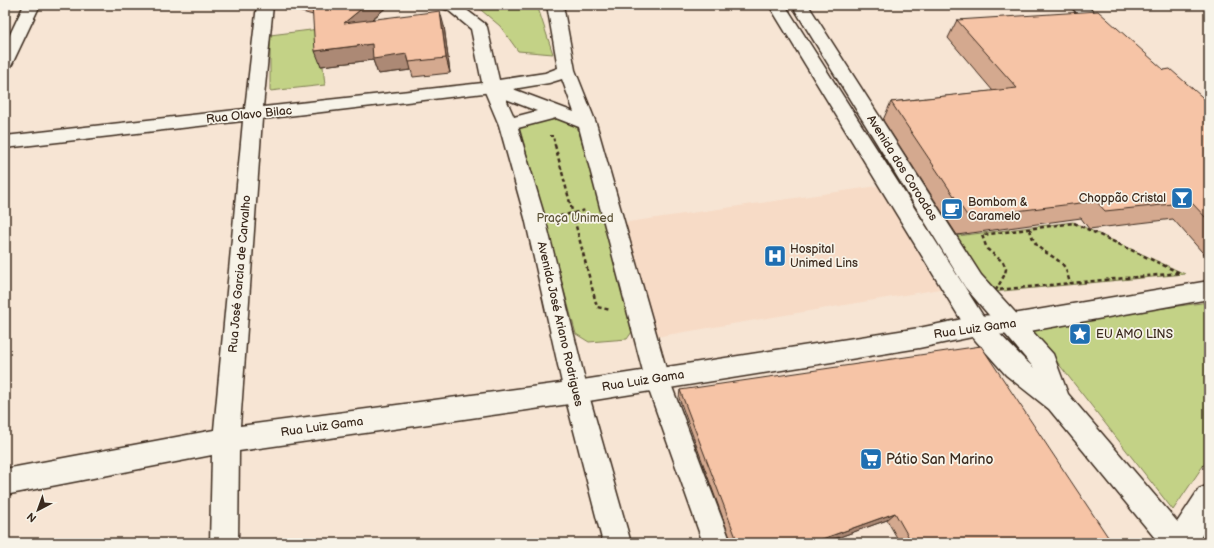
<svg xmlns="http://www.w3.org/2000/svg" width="1214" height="548" font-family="'Balsamiq Sans',sans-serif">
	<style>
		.built { fill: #f7dbc6 }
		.green { fill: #c3d286; stroke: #7f7e52 }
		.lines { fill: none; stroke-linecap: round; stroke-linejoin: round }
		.street-casing { stroke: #3b2a1e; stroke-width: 3 }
		.secondary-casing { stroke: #3b2a1e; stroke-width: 3 }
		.path-far1 { stroke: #3b2a1e; stroke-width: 2; stroke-dasharray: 3 2.5; stroke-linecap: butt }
		.path { stroke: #3b2a1e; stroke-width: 2.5; stroke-dasharray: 4 3; stroke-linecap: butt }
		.street { fill: #f7f3e8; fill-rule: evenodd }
		.secondary { fill: #f7f3e8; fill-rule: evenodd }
		.wall { fill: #d4a98f; stroke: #3b2a1e }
		.shaded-wall { fill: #ac8974; stroke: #3b2a1e }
		.building { fill: #f6c4a6; stroke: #3b2a1e }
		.labels { text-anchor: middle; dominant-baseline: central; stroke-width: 3.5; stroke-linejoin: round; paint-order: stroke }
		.street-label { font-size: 12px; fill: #3b2a1e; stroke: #f7f3e8 }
		.poi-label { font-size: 12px; fill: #3b2a1e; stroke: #f7f3e8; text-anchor: start }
		.park-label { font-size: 12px; fill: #5d5438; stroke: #f7f3e8 }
		.near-poi-label { font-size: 14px; fill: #3b2a1e; stroke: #f7f3e8; text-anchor: start }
	</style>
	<rect width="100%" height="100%" fill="#f7e5d4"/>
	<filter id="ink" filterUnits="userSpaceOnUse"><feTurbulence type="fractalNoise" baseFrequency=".025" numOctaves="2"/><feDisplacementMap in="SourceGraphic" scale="8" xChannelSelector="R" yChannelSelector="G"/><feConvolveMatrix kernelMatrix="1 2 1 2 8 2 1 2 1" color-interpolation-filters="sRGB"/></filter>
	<g filter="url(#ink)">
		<!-- built -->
		<polygon class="built" points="878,186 940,289 655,337 621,223"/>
		<!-- green -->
		<g class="green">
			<polygon points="475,5 537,5 553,54 518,51 500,26"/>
			<polygon points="319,29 325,85 270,91 270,35"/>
			<polygon points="565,119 576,124 603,207 634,329 627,339 589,342 576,334 519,126 532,121"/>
			<polygon points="1073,222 1185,274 992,292 957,236"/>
			<polygon points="1209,302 1209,457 1173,510 1029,326"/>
		</g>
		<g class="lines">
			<!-- street casing -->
			<g class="street-casing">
				<g id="street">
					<polygon points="24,5 40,5 13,62 11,66 5,67 5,45"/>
					<polygon points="257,5 273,5 263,107 492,82 498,83 501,87 498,91 492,92 262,119 240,426 576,381 919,328 977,316 1013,314 1209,281 1209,299 1013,334 977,336 919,348 576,403 239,451 238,543 210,543 212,455 5,495 5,469 214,430 243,121 5,148 5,136 245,109"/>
					<polygon points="1069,5 1086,5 1114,31 1112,34 1106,36 1100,34"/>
					<polygon points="1209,485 1209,524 1197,543 1166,543 1170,533 1199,489"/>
				</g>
			</g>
			<!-- secondary casing -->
			<g class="secondary-casing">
				<g id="secondary">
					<path d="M 439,5 L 460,5 L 485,24 L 487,27 L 499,80 L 545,73 L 558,68 L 547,5 L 563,5 L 575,70 L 596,123 L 669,379 L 731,543 L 703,543 L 645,379 L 579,127 L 556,118 L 518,128 L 545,218 L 588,392 L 631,543 L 603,543 L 564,392 L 525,218 L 499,125 L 483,87 L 471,29 L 448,10 L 442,8 ZM 562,79 L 574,112 L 513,89 L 549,83 ZM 506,99 L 537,111 L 514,117 Z"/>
					<polygon points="769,5 785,5 985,319 1024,359 1034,368 965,287 792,5 808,5 981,275 1053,354 1068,394 1187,533 1191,543 1159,543 1049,409 1006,375 969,333"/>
				</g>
			</g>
			<!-- path-far1 -->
			<polyline class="path-far1" points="550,136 553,136 555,146"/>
			<!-- path -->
			<g class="path">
				<polyline points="555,145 597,307 611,310"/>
				<polyline points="560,216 586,210"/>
				<polygon points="1074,223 1180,273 996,290 1005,274 1006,269 1003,262 987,249 982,235"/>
				<path d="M 1030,229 C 1035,254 1049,250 1063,265 C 1067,270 1068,277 1070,283"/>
			</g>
			<!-- street -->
			<use href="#street" class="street"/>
			<!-- secondary -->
			<use href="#secondary" class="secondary"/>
		</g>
		<!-- wall -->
		<g class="wall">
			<polygon points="276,5 389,5 372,20 444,26 450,73 413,77 411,70 378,74 373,60 321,66 313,15"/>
			<polygon points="957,20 1164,70 1209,103 1209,260 1173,219 1089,229 1081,218 957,235 883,120 891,102 993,91 948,38"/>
			<polygon points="680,390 1112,543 900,543 887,520 823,543 732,543 679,398"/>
		</g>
		<!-- shaded-wall -->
		<g class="shaded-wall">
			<polygon points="366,5 389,5 349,38 344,23"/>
			<polygon points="440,11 444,26 450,73 446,58"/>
			<polygon points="372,44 407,54 411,70 378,74 373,60 321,66 315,51"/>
			<polygon points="895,513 887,520 823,543 811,543"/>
		</g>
		<!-- building -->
		<g class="building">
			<polygon points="312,5 366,5 344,23 440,11 446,58 409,62 407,54 373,59 372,44 315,51"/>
			<polygon points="1098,11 1164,70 1170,69 1209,103 1209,221 1191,202 1105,211 1096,201 968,217 891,102 1017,88 957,20"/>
			<polygon points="981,346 1112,543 912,543 895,513 811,543 738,543 680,390"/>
		</g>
	</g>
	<!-- icons -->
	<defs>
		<g id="bar-square" transform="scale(1.15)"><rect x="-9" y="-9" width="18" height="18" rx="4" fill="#1f6fb2" stroke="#f7f3e8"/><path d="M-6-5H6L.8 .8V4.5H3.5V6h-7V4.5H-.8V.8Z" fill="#fff"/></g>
		<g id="cafe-square" transform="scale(1.15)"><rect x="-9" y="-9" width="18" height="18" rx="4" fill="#1f6fb2" stroke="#f7f3e8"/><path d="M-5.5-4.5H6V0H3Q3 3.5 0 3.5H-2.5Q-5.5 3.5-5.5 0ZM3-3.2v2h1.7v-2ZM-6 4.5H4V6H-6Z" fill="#fff"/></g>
		<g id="hospital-square" transform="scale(1.15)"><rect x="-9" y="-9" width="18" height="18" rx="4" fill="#1f6fb2" stroke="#f7f3e8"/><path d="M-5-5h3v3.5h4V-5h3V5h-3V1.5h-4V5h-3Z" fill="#fff"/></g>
		<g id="sight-square" transform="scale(1.15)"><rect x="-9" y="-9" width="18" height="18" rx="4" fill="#1f6fb2" stroke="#f7f3e8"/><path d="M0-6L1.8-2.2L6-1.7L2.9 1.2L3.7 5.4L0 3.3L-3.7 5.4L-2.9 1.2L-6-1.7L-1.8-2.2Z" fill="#fff"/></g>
		<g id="supermarket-square" transform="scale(1.15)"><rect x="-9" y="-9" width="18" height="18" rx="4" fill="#1f6fb2" stroke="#f7f3e8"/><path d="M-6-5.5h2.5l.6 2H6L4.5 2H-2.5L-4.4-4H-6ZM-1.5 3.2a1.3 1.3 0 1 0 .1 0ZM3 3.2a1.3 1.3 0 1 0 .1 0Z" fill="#fff"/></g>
	</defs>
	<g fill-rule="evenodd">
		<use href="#bar-square" x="1182" y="198"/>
		<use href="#cafe-square" x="952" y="209"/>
		<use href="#hospital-square" x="775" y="256"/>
		<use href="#sight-square" x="1080" y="334"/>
		<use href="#supermarket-square" x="871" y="459"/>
	</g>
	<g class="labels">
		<!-- street labels -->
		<g class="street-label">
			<text transform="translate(249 115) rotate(-6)">Rua Olavo Bilac</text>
			<text transform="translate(902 168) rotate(58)">Avenida dos Coroados</text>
			<text transform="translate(240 274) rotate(-85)">Rua José Garcia de Carvalho</text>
			<text transform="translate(560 324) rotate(77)">Avenida José Ariano Rodrigues</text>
			<text transform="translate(975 329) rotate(-8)">Rua Luiz Gama</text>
			<text transform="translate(643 381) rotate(-9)">Rua Luiz Gama</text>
			<text transform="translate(322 427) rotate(-8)">Rua Luiz Gama</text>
		</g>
		<!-- poi labels -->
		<g class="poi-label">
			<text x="1166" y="198" text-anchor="end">Choppão Cristal</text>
			<text x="968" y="202">Bombom &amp;<tspan x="968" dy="14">Caramelo</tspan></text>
			<text x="790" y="249">Hospital<tspan x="790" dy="14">Unimed Lins</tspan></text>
			<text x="1096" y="334">EU AMO LINS</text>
		</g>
		<!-- park labels -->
		<g class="park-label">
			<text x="575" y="218">Praça Unimed</text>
		</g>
		<!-- near-poi labels -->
		<g class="near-poi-label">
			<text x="886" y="459">Pátio San Marino</text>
		</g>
	</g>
	<!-- margin -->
	<rect width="1214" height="548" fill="none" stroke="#f7f3e8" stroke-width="20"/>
	<rect x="10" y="10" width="1194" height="528" fill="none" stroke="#3b2a1e" stroke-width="1.5" filter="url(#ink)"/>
	<!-- north arrow -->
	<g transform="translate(38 510) rotate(221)" stroke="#f7f3e8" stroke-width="3" paint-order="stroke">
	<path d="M0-3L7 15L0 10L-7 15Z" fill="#3b2a1e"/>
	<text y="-6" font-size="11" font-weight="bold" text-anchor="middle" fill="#3b2a1e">N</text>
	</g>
</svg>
